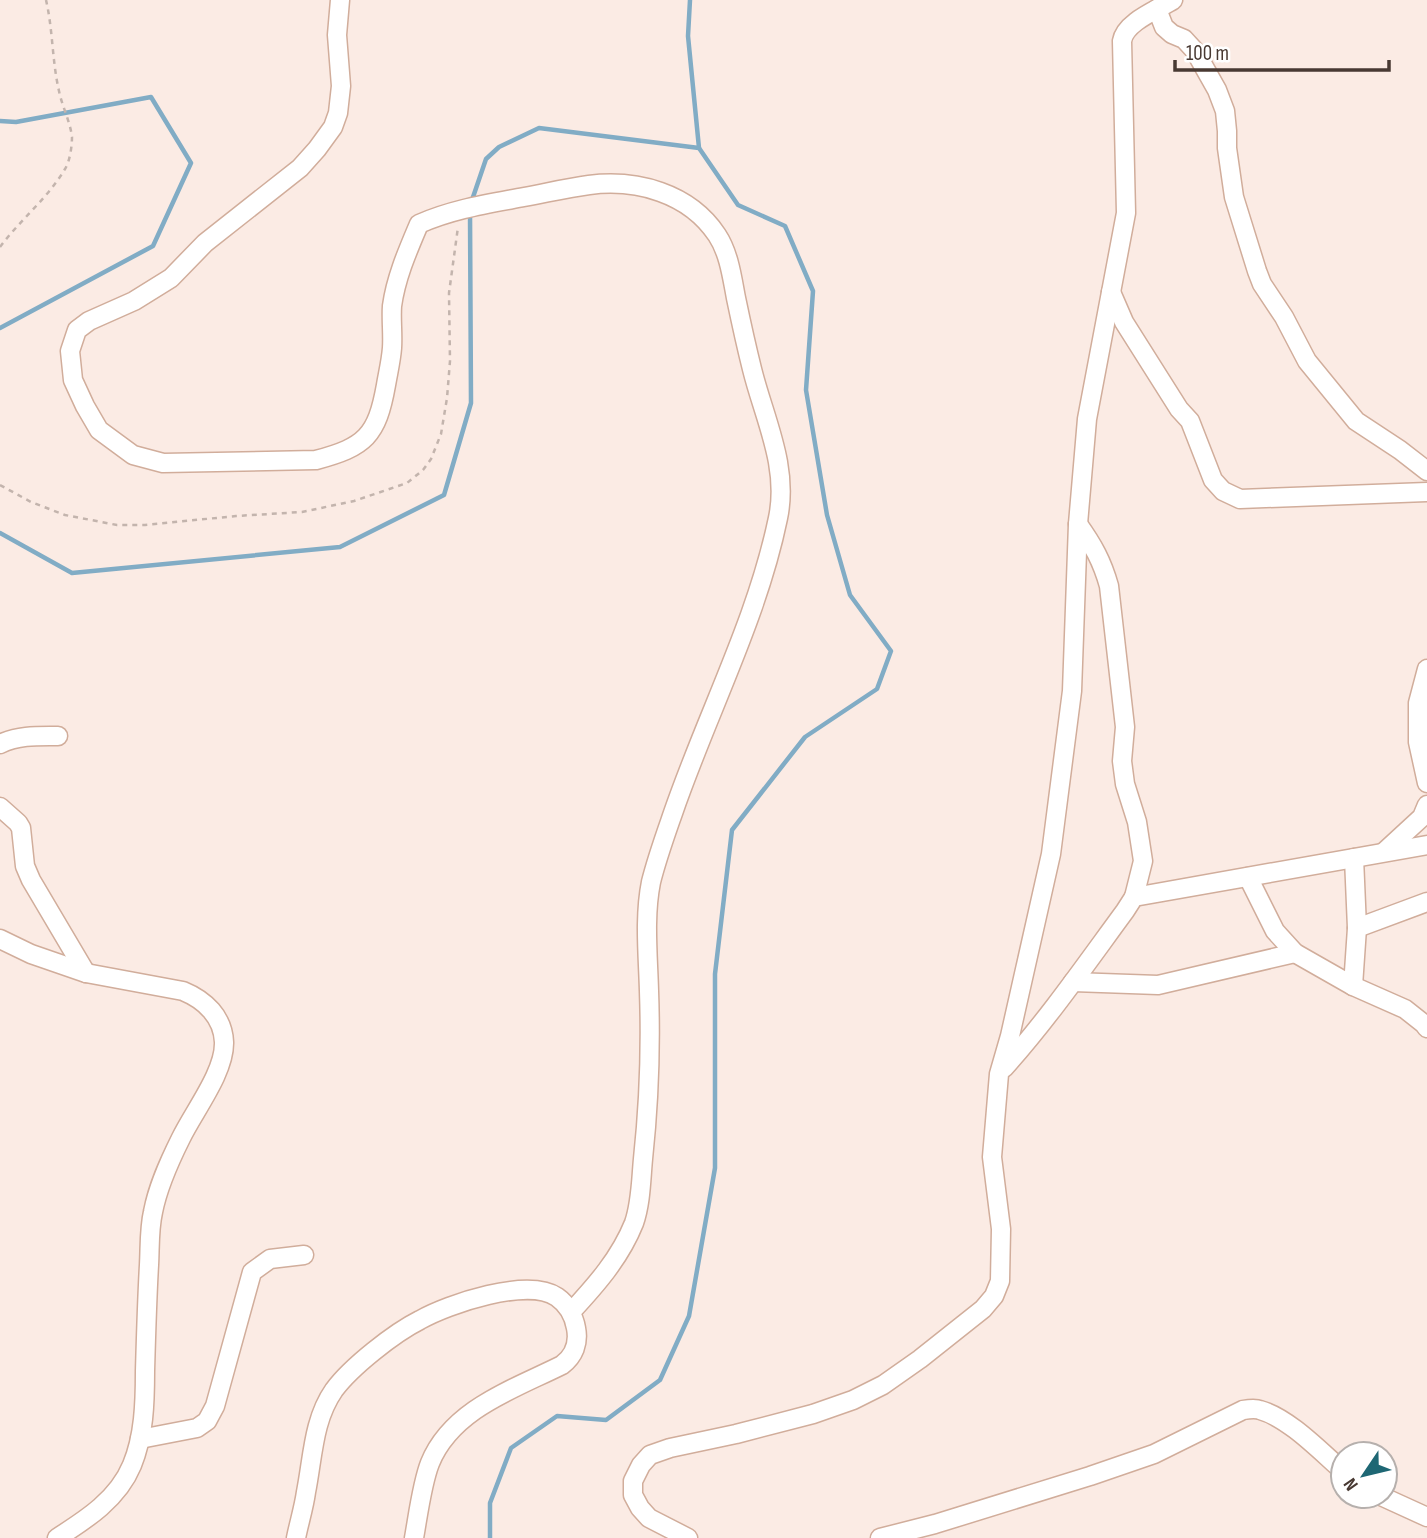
<svg xmlns="http://www.w3.org/2000/svg" width="1427" height="1538" font-family="'Sofia Sans Condensed',sans-serif">
	<style>
		.lines { fill: none; stroke-linecap: round; stroke-linejoin: round }
		.stream { stroke: #81acc5; stroke-width: 4.5 }
		.minor-casing { stroke: #d1ad9b; stroke-width: 21 }
		.path { stroke: #c3b4ad; stroke-width: 2.5; stroke-dasharray: 5 5; stroke-linecap: butt }
		.minor { stroke: #fff; stroke-width: 18 }
	</style>
	<rect width="100%" height="100%" fill="#fbebe4"/>
	<g class="lines">
		<!-- stream -->
		<g class="stream">
			<polyline points="0,121 16,122 151,97 191,163 153,246 0,328"/>
			<polyline points="471,203 486,159 499,147 539,128 699,148"/>
			<polyline points="0,533 72,573 340,547 444,495 471,403 470,211"/>
			<polyline points="490,1538 490,1503 511,1448 557,1416 606,1420 660,1380 689,1316 715,1168 715,974 732,830 805,737 877,689 891,651 850,595 827,515 806,390 813,291 785,226 738,205 699,148 688,36 690,0"/>
		</g>
		<!-- minor casing -->
		<g class="minor-casing">
			<g id="minor">
				<path d="M 340,0 L 337,35 L 341,86 L 338,113 L 333,127 L 317,149 L 300,168 L 205,243 L 171,278 L 134,301 L 89,321 L 77,330 L 70,351 L 73,380 L 85,406 L 99,430 L 133,455 L 163,463 L 316,460 C 365,447 377,436 386,385 C 388,373 391,361 392,348 C 393,334 391,320 392,306 C 396,277 408,250 419,224 C 453,209 487,204 524,197 C 546,193 567,188 589,185 C 637,179 689,193 717,235 C 729,253 732,277 736,298 C 741,322 746,345 752,369 C 764,418 789,466 778,518 C 757,620 707,714 673,813 C 665,836 657,858 651,882 C 644,917 648,955 649,991 C 651,1047 649,1103 643,1159 C 641,1180 641,1203 634,1223 C 620,1258 596,1285 571,1312"/>
				<polyline points="1157,9 1164,27 1172,34 1184,39 1195,51 1217,90 1225,111 1227,131 1227,148 1234,197 1257,271 1262,284 1284,317 1307,361 1356,421 1400,450 1427,471"/>
				<polyline points="1111,292 1124,322 1179,409 1190,421 1213,480 1223,491 1240,499 1427,492"/>
				<path d="M 1078,524 C 1093,545 1102,561 1109,586 L 1125,727 L 1122,761 L 1125,784 L 1137,822 L 1143,861 L 1134,897"/>
				<polyline points="1427,669 1418,703 1418,742 1427,783"/>
				<path d="M 0,744 C 19,735 38,736 58,736"/>
				<polyline points="0,807 18,823 21,828 25,866 31,880 86,973"/>
				<polyline points="1384,852 1422,817 1427,805"/>
				<polyline points="1354,858 1357,928"/>
				<polyline points="1248,877 1275,931 1295,953 1353,986 1405,1009 1424,1024 1427,1028"/>
				<path d="M 0,939 L 31,954 L 86,973 L 183,991 C 205,1000 223,1017 224,1042 C 225,1072 194,1111 181,1138 C 169,1162 158,1186 153,1212 C 149,1229 150,1248 149,1265 C 147,1300 146,1336 145,1371 C 145,1403 144,1436 132,1465 C 118,1499 87,1519 57,1538"/>
				<polyline points="1073,982 1158,985 1295,953"/>
				<polyline points="1353,986 1357,928 1427,902"/>
				<path d="M 1004,1068 C 1048,1019 1086,964 1125,911 L 1134,897 L 1427,845"/>
				<polyline points="140,1439 197,1428 207,1421 215,1406 252,1272 270,1259 304,1255"/>
				<polyline points="1381,1496 1427,1517"/>
				<path d="M 296,1538 C 299,1523 304,1507 306,1492 C 313,1457 313,1420 334,1390 C 351,1367 394,1333 420,1320 C 448,1304 528,1277 557,1297 C 567,1304 574,1316 576,1328 C 579,1343 574,1356 562,1365 C 514,1389 452,1409 430,1463 C 422,1483 418,1516 414,1538"/>
				<path d="M 688,1538 L 649,1518 L 640,1508 L 633,1495 L 633,1481 L 641,1465 L 650,1455 L 670,1448 L 736,1434 L 813,1414 L 853,1400 L 883,1385 L 920,1359 L 983,1309 L 994,1296 L 1000,1281 L 1001,1229 L 992,1157 L 999,1074 L 1010,1036 L 1051,854 L 1072,691 L 1078,524 L 1087,419 L 1126,213 L 1122,41 C 1125,22 1157,10 1173,0"/>
				<path d="M 880,1538 L 935,1524 L 1090,1476 L 1154,1454 L 1243,1410 C 1249,1409 1255,1408 1260,1410 C 1289,1418 1321,1452 1343,1471"/>
			</g>
		</g>
		<!-- path -->
		<g class="path">
			<path d="M 0,247 C 20,220 48,198 65,169 C 70,161 72,146 72,137 C 70,121 62,106 59,91 C 52,61 53,30 46,0"/>
			<polyline points="0,485 31,502 65,515 117,525 145,525 236,516 302,512 354,501 407,483 423,470 431,459 441,434 447,398 450,361 449,293 458,227"/>
		</g>
		<!-- minor -->
		<use href="#minor" class="minor"/>
	</g>
	<!-- north arrow -->
	<g transform="translate(1364 1475) rotate(235)"><circle r="33" fill="#ffffff" stroke="#b6b0ad" stroke-width="2"/>
	<path d="M0-5L12 26L0 18L-12 26Z" fill="#1e6774"/>
	<text y="-10" font-size="19" font-weight="bold" text-anchor="middle" fill="#483932">N</text>
	</g>
	<!-- scale -->
	<path d="M1175 60v10h214v-10" fill="none" stroke="#483932" stroke-width="3.5"/>
	<text x="1186" y="60" font-size="21" fill="#483932" stroke="#ffffff" stroke-width="5" paint-order="stroke">100 m</text>
</svg>
